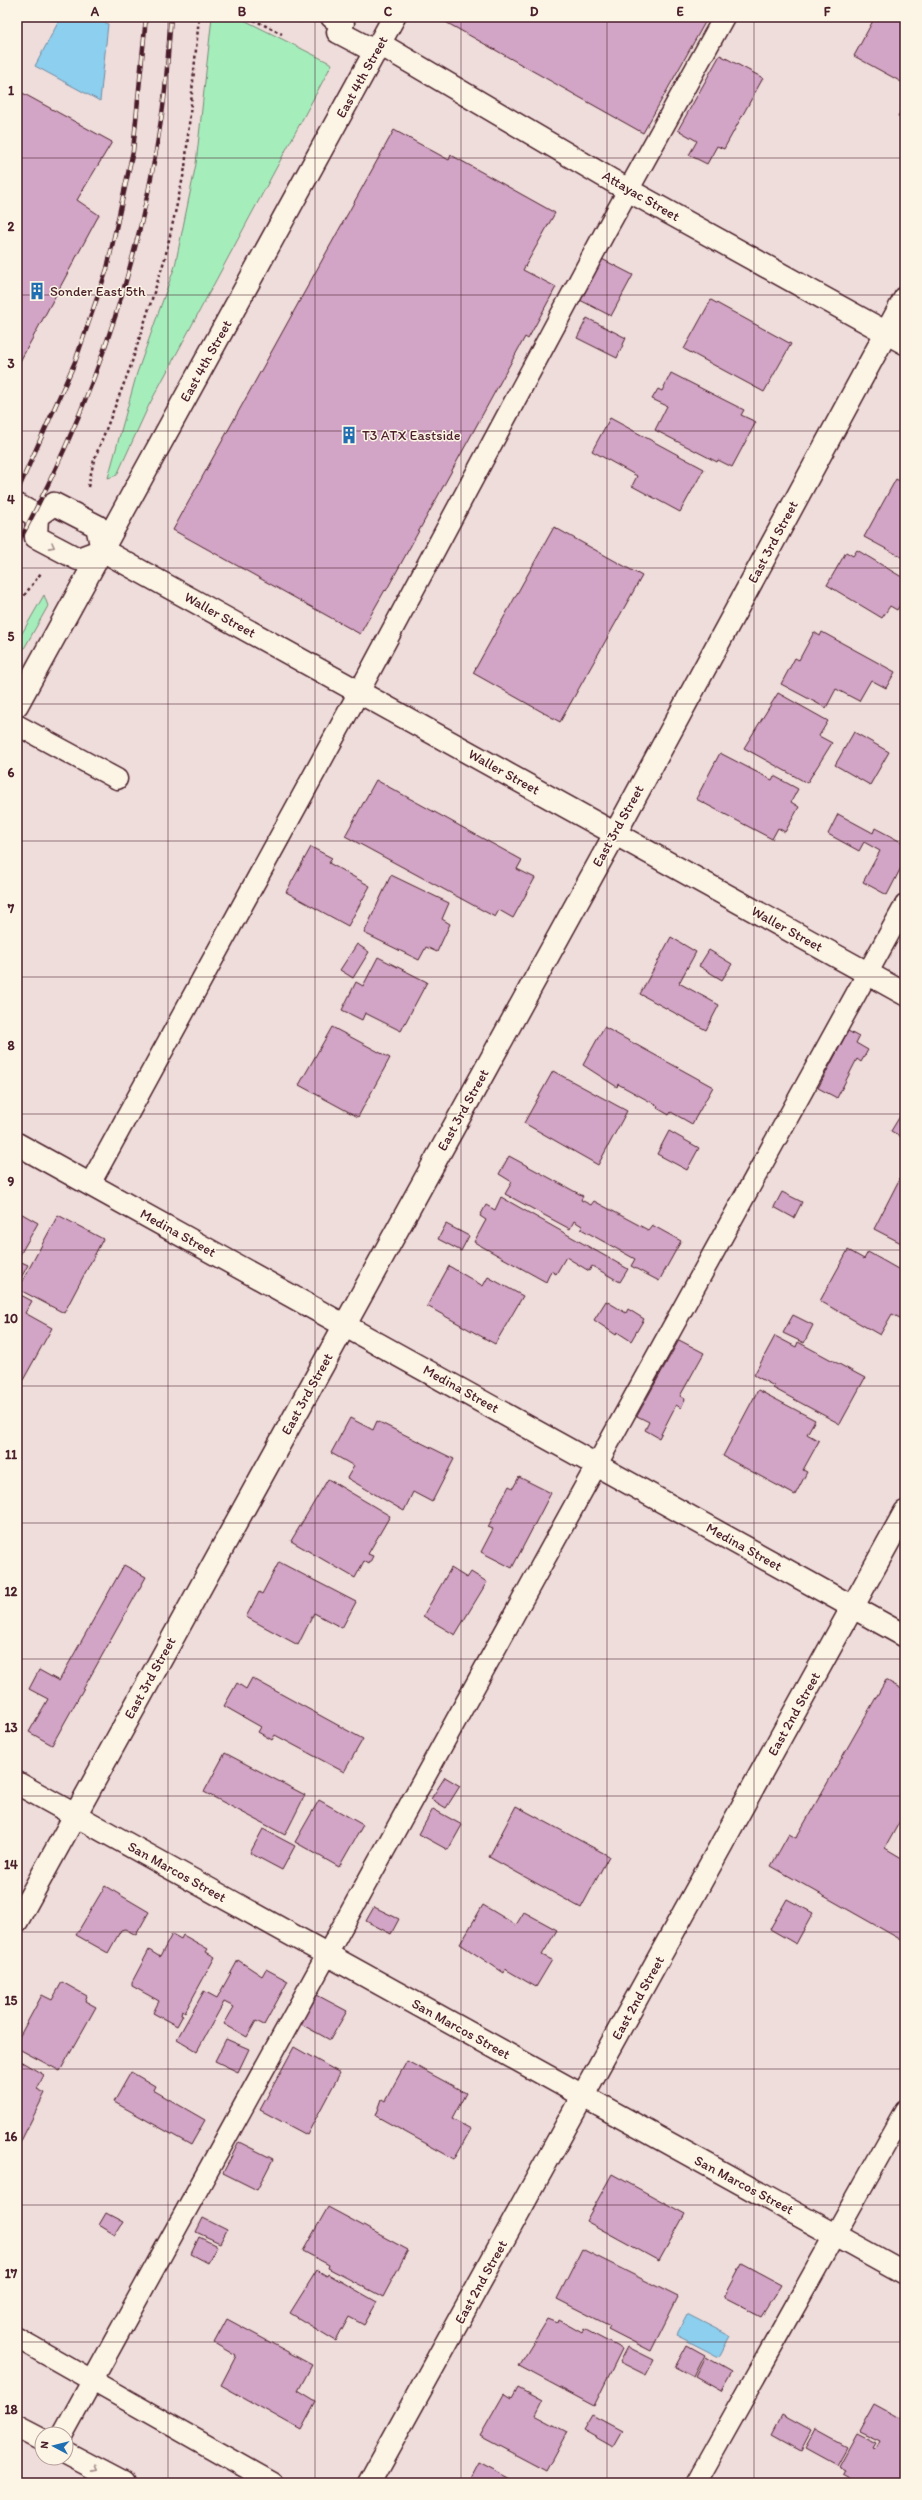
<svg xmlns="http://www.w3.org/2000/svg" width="922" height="2500" font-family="Itim,sans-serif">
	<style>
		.green { fill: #a5eebc; stroke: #788674 }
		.water { fill: #8dcfee; stroke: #7289a0 }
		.building { fill: #d2a4c5; stroke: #4a1f2b }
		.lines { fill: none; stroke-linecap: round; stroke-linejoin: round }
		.lane-casing { stroke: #4a1f2b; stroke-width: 23 }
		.street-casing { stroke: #4a1f2b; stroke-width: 25 }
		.secondary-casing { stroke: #4a1f2b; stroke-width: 25 }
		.path { stroke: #4a1f2b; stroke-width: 2.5; stroke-dasharray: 3 3; stroke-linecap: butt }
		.lane { stroke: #fcf5e5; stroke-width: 20 }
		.street { stroke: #fcf5e5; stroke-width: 22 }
		.secondary { stroke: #fcf5e5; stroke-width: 22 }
		.rail-casing { stroke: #4a1f2b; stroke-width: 4.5 }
		.rail { stroke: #fcf5e5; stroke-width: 3; stroke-dasharray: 9; stroke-linecap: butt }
		.oneway { stroke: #a38a88 }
		.grid { fill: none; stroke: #4a1f2b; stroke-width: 1; stroke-opacity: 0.55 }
		.labels { text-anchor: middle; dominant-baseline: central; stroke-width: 3; stroke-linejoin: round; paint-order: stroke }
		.street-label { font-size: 14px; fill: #4a1f2b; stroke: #fcf5e5 }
		.poi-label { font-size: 14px; fill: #4a1f2b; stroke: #fcf5e5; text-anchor: start }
		.neatline { fill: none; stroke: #4a1f2b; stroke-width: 1.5 }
		.grid-label { font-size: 13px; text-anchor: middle; font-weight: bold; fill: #4a1f2b }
	</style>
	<rect width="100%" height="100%" fill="#efdddb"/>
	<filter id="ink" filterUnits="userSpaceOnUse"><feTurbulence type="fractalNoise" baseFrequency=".025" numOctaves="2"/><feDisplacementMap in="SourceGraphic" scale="8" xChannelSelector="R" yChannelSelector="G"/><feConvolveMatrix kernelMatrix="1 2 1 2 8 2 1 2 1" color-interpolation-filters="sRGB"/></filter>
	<g filter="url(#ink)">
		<!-- green -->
		<g class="green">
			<polygon points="212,17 238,17 332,64 149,405 117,475 108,478 137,373 175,266 196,164"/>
			<polygon points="44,595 48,606 17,661 17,642"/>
		</g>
		<!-- water -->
		<g class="water">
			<polygon points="61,17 95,17 108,24 100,101 35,66"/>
			<polygon points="687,2314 730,2336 719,2357 676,2335"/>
		</g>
		<!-- building -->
		<g class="building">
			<polygon points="444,17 708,17 643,133 442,20"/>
			<polygon points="875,17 895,17 905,22 905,84 854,56"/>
			<polygon points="720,55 763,78 724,149 717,146 707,164 689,155 697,141 678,130"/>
			<polygon points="17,90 112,142 77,200 99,215 17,367"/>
			<polygon points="905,104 905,120 898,116"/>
			<polygon points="394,130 449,160 451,155 555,213 523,270 556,287 528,339 525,337 386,591 385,590 360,634 173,530"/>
			<polygon points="598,257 633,275 611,316 576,298"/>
			<polygon points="711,300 791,344 764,392 684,349"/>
			<polygon points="587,318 626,338 617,358 577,338"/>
			<polygon points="671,373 744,410 741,415 756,422 732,467 718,460 717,462 655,430 667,406 652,399 658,389 662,391"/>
			<polygon points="610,418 704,469 680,512 632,486 637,476 592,451"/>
			<polygon points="896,479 905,484 905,559 864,537"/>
			<polygon points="554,527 642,576 560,722 473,673"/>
			<polygon points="857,550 905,579 905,596 897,610 890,606 882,618 827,585 846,552 853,556"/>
			<polygon points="814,632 820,636 822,632 895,672 886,688 871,680 859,701 836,689 826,708 781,684 795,658 799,660"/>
			<polygon points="778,693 828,721 819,736 832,743 807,783 744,748"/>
			<polygon points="854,732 889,752 870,785 835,765"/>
			<polygon points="720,753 772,780 774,776 798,789 791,802 799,807 785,832 778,828 772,839 696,799"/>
			<polygon points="376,780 522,860 517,869 535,878 513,918 499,910 495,917 345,836"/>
			<polygon points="838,814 873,833 875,828 905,844 905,860 887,895 863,882 880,851 864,842 859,851 828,834"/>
			<polygon points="311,847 332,858 329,863 370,886 348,926 286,892"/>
			<polygon points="391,875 449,903 442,919 450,924 437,952 426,947 419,960 364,933"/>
			<polygon points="671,937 696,952 679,983 719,1005 706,1030 640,994"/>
			<polygon points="357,944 369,952 353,978 340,970"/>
			<polygon points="709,950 732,964 722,980 699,966"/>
			<polygon points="378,957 427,982 401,1031 365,1013 362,1020 342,1010 356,982 363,986"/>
			<polygon points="332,1027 390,1058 358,1117 299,1085"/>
			<polygon points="604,1027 713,1087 692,1124 671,1112 669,1115 657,1108 658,1106 618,1084 617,1087 583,1065"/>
			<polygon points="848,1031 859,1037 856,1043 868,1050 861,1062 857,1059 837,1098 818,1088"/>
			<polygon points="553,1071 627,1111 598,1165 524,1123"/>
			<polygon points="905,1108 905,1139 891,1131"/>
			<polygon points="669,1131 699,1148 687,1170 657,1154"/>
			<polygon points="509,1156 583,1196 581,1200 591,1205 594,1201 648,1230 652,1225 681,1241 659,1281 631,1266 635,1259 581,1229 582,1226 574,1221 570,1229 505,1194 512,1182 499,1174"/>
			<polygon points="900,1178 905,1180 905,1245 874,1229"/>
			<polygon points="782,1192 802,1202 794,1218 774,1207"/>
			<polygon points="501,1197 628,1269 620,1282 592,1266 589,1271 566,1257 556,1274 551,1271 546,1282 474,1242 486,1220 480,1216 486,1205 495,1210"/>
			<polygon points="17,1211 38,1223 17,1260 28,1265 17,1285"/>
			<polygon points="58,1215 103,1239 64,1313 18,1289"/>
			<polygon points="446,1224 469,1236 461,1251 438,1239"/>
			<polygon points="848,1250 864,1259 868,1252 905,1273 905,1317 904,1320 892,1314 880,1335 820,1301"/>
			<polygon points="449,1266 483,1286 488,1277 523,1296 495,1344 427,1306"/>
			<polygon points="17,1293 32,1301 25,1313 52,1328 17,1391"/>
			<polygon points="606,1301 626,1313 628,1309 644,1319 631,1341 617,1332 616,1335 594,1320"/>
			<polygon points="793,1315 813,1325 804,1343 783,1333"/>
			<polygon points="775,1336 796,1347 798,1342 865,1378 840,1424 773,1388 774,1386 754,1375"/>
			<polygon points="679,1340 704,1353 680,1396 685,1399 681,1408 676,1405 659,1438 645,1430 649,1422 637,1416"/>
			<polygon points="758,1390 815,1420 807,1434 819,1441 803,1470 807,1472 795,1495 723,1456"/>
			<polygon points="350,1418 373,1430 377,1421 454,1459 432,1502 413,1492 404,1511 347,1478 354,1466 331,1453"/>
			<polygon points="519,1477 551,1493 512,1568 481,1552 493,1529 488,1527 509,1486 513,1488"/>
			<polygon points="328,1479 390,1516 368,1554 373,1556 369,1564 364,1561 355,1578 291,1541"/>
			<polygon points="279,1562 356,1602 342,1628 314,1613 298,1645 246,1617 259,1592 262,1594"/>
			<polygon points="124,1565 146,1577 52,1745 29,1732 48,1699 29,1689 39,1670 59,1681"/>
			<polygon points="451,1568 467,1578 471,1572 487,1582 455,1635 423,1616"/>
			<polygon points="252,1678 363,1739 344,1772 275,1735 272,1740 258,1732 261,1727 224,1706 237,1683 246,1689"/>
			<polygon points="886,1680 905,1691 905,1812 885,1848 905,1860 905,1942 771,1866 789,1834 796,1838"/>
			<polygon points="225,1753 305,1795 285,1835 204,1792"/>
			<polygon points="445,1777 460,1786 446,1808 431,1799"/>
			<polygon points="319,1800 363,1825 339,1867 295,1842"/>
			<polygon points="516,1806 609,1856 581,1908 489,1857"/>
			<polygon points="433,1809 462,1825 448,1850 419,1834"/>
			<polygon points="263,1829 295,1846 282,1870 250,1853"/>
			<polygon points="105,1886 149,1912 136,1935 125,1929 121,1930 108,1953 76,1935"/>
			<polygon points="787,1899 813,1913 796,1944 770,1929"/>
			<polygon points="483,1905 516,1925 524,1912 557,1930 542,1955 552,1960 536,1987 505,1969 504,1973 460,1944"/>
			<polygon points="374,1907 399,1919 391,1934 366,1921"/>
			<polygon points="172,1934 181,1939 183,1935 208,1949 206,1952 215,1957 185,2012 182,2010 181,2014 183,2015 177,2026 153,2013 159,2001 132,1986 132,1982 149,1950 160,1957"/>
			<polygon points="238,1960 262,1976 266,1969 288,1981 264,2025 256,2021 247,2037 224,2024 234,2007 224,2002 197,2051 177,2039 204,1991 217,1998"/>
			<polygon points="62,1982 87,1996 85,2001 96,2007 60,2071 17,2048 17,2041 42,1995 52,2000"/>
			<polygon points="315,1994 347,2011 330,2040 299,2023"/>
			<polygon points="226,2039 249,2049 238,2072 215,2061"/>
			<polygon points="294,2047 340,2073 307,2135 260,2110"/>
			<polygon points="20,2061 44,2075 37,2089 45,2093 17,2149 17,2066"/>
			<polygon points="407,2061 466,2093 452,2119 471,2129 454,2159 376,2116 382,2099 385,2101"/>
			<polygon points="131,2072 155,2086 153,2090 205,2120 191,2145 114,2102"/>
			<polygon points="239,2142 273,2159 257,2190 223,2173"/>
			<polygon points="612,2174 685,2214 659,2261 586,2221"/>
			<polygon points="328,2207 408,2250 383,2297 328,2268 329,2265 303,2251"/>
			<polygon points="106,2213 123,2222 115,2235 99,2225"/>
			<polygon points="203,2218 227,2230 220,2243 196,2232"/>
			<polygon points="199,2237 217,2246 208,2263 191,2254"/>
			<polygon points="582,2249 678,2297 651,2351 608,2329 610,2326 557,2299"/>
			<polygon points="742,2264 781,2285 761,2317 724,2298"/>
			<polygon points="317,2270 327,2276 328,2274 377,2302 364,2325 349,2317 336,2341 290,2313"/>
			<polygon points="227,2319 312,2365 298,2391 316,2402 301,2430 221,2385 236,2356 214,2343"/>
			<polygon points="548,2319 558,2323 559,2320 582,2333 584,2329 622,2349 594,2406 519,2366"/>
			<polygon points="687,2345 705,2355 694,2377 675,2367"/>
			<polygon points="628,2347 654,2360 646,2375 620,2362"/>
			<polygon points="706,2357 732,2372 721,2391 696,2377"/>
			<polygon points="518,2388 542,2401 535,2415 567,2432 546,2471 480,2436 504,2394 512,2399"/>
			<polygon points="905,2389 905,2398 901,2396"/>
			<polygon points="874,2404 905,2421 905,2483 859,2483 843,2474 845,2470 838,2466 856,2433 876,2443 873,2448 876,2449 880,2441 859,2431"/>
			<polygon points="592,2415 622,2431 613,2447 583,2430"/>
			<polygon points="782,2415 811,2431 801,2450 772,2434"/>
			<polygon points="815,2430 846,2447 836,2465 805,2448"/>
			<polygon points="478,2462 518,2483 467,2483"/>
		</g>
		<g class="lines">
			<!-- lane casing -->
			<g class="lane-casing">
				<g id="lane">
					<polyline points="17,725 117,779"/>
					<polyline points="90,1184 359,692 604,234 724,17"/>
					<polyline points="17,2338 273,2483"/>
					<polyline points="63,2434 905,905"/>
					<polyline points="696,2483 905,2110"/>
				</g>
			</g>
			<!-- street casing -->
			<g class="street-casing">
				<g id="street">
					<polyline points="332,17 343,23 338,32 376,52"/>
					<polyline points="380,44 628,190 905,343"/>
					<polyline points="17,705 394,17"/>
					<polyline points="17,1144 905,1636"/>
					<polyline points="17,1783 905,2274"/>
					<polyline points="17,1921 615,834 905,298"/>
					<polyline points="17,2427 42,2440"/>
					<polyline points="66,2453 123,2483"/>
					<polyline points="369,2483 905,1512"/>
				</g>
			</g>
			<!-- secondary casing -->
			<g class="secondary-casing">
				<g id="secondary">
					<polyline points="17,505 37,516"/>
					<polyline points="37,516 54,504 97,526 102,550 905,994"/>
					<polyline points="37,516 36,537 78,559 102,550"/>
				</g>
			</g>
			<!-- path -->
			<g class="path">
				<polyline points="248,17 282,34"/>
				<polyline points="294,17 302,22"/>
				<polyline points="88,487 94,460 130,368 165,258 185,168 199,17"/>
				<polyline points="17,605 41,573"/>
			</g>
			<!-- lane -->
			<use href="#lane" class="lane"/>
			<!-- street -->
			<use href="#street" class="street"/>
			<!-- secondary -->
			<use href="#secondary" class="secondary"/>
			<!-- rail casing -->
			<g class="rail-casing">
				<g id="rail">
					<polyline points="17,492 75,362 107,269 133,151 146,17"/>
					<path d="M 17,545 C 90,411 140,265 162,114 C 167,82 168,49 171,17"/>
				</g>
			</g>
			<!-- rail -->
			<use href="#rail" class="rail"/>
		</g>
		<!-- one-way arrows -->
		<defs><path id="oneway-chevron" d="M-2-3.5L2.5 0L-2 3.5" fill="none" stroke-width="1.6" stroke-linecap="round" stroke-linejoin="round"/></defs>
		<g class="oneway">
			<use href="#oneway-chevron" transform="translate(52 546) rotate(29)"/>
			<use href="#oneway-chevron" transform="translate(95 2468) rotate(28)"/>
		</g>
	</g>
	<!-- grid -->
	<path class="grid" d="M 168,17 L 168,2483M 315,17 L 315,2483M 461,17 L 461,2483M 607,17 L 607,2483M 754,17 L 754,2483M 17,158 L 905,158M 17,295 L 905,295M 17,431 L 905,431M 17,568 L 905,568M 17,704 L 905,704M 17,841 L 905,841M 17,977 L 905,977M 17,1114 L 905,1114M 17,1250 L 905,1250M 17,1386 L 905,1386M 17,1523 L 905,1523M 17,1659 L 905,1659M 17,1796 L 905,1796M 17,1932 L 905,1932M 17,2069 L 905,2069M 17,2205 L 905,2205M 17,2342 L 905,2342"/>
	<!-- icons -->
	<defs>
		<g id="building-bare" transform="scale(1.38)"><path d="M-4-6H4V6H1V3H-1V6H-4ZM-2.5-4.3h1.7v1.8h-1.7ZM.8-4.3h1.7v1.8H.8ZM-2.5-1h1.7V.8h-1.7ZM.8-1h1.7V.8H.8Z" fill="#1f6fb2" stroke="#fcf5e5" stroke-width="2.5" paint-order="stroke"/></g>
	</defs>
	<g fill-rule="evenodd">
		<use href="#building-bare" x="37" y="291"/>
		<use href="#building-bare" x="349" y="435"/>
	</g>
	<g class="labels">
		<!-- street labels -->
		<g class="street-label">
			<text transform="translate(362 77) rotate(-61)">East 4th Street</text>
			<text transform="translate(641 196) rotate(30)">Attayac Street</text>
			<text transform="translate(206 361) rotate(-61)">East 4th Street</text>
			<text transform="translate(773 542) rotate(-62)">East 3rd Street</text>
			<text transform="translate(220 615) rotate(29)">Waller Street</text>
			<text transform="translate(504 772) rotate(29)">Waller Street</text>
			<text transform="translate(618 826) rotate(-61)">East 3rd Street</text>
			<text transform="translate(787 929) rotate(29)">Waller Street</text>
			<text transform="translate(463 1110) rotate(-61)">East 3rd Street</text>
			<text transform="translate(178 1233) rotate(29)">Medina Street</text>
			<text transform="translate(461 1389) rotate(29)">Medina Street</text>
			<text transform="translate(307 1394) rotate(-61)">East 3rd Street</text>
			<text transform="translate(744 1547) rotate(29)">Medina Street</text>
			<text transform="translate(150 1678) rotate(-61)">East 3rd Street</text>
			<text transform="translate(794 1714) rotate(-61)">East 2nd Street</text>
			<text transform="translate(177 1872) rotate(29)">San Marcos Street</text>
			<text transform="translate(638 1998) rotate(-61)">East 2nd Street</text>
			<text transform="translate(461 2029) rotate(29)">San Marcos Street</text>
			<text transform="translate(744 2185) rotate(28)">San Marcos Street</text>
			<text transform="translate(481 2282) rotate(-61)">East 2nd Street</text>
		</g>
		<!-- poi labels -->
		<g class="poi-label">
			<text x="50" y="291">Sonder East 5th</text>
			<text x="362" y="435">T3 ATX Eastside</text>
		</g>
	</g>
	<!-- margin -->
	<rect width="922" height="2500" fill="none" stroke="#fcf5e5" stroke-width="44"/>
	<!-- north arrow -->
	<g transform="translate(54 2446) rotate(277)"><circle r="19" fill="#fcf5e5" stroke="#b59f9b"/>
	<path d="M0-3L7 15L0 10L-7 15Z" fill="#1f6fb2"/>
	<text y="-6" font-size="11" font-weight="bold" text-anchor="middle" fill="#4a1f2b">N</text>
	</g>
	<rect x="22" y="22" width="878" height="2456" class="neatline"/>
	<g class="grid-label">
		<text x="95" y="16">A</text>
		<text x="242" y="16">B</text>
		<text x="388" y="16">C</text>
		<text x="534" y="16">D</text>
		<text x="680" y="16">E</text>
		<text x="827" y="16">F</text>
		<text x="11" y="95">1</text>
		<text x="11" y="231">2</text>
		<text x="11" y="368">3</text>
		<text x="11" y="504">4</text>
		<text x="11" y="641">5</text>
		<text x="11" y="777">6</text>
		<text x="11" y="913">7</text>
		<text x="11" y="1050">8</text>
		<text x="11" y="1186">9</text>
		<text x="11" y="1323">10</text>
		<text x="11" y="1459">11</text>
		<text x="11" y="1596">12</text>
		<text x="11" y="1732">13</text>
		<text x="11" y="1869">14</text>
		<text x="11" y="2005">15</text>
		<text x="11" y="2141">16</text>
		<text x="11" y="2278">17</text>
		<text x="11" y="2414">18</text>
	</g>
</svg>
